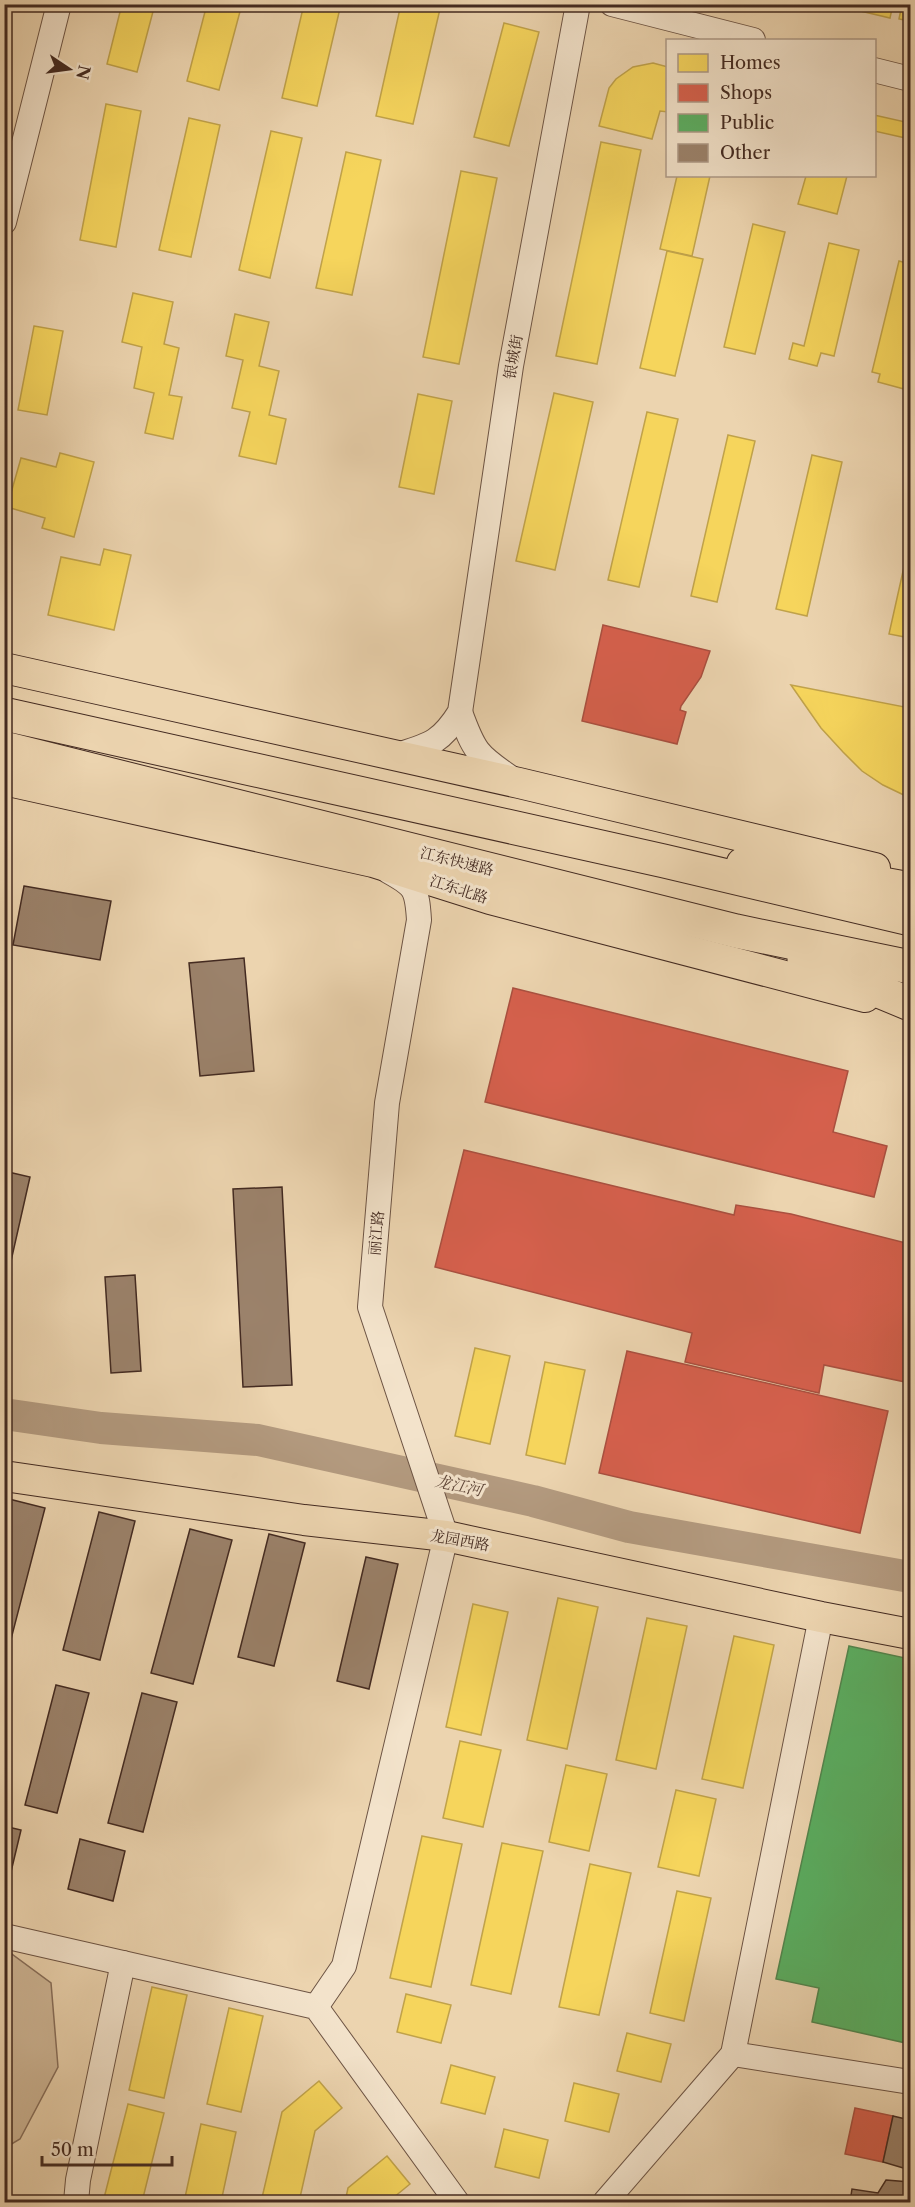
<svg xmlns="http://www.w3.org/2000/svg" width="915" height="2207" font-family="'Libre Caslon Text','Noto Serif SC',serif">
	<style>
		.green { fill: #cfb797; stroke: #89705c; stroke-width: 1.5 }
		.homes { fill: #f6d55c; stroke: #c0a24a; stroke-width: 1.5 }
		.shops { fill: #d6604d; stroke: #aa5040; stroke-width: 1.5 }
		.public { fill: #5aae61; stroke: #53864e; stroke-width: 1.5 }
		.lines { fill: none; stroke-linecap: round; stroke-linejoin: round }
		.river { stroke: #b39a7f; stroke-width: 32 }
		.building { fill: #9b826b; stroke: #432a21; stroke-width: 1.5 }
		.minor-casing { stroke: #6d5444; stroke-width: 26 }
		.major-casing { stroke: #432a21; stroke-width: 32 }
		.highway-casing { stroke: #432a21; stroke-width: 35 }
		.minor { stroke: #f3e3cb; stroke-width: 24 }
		.major { stroke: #ecd4af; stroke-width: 30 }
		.highway { stroke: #ecd4af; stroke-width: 33 }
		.labels { text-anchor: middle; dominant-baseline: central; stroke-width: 6; stroke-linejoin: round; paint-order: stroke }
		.street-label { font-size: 15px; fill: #432a21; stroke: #f3e3cb }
		.water-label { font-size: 16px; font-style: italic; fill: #5f4638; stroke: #f3e3cb }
	</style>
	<rect width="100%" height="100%" fill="#ecd4af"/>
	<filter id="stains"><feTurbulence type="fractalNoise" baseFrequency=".00333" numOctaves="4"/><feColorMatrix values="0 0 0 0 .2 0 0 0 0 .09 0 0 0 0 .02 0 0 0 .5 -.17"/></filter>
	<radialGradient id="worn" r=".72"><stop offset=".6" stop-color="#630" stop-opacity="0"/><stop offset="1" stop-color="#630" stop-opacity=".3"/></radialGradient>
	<!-- green -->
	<polygon class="green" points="5,1951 9,1952 51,1983 58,2067 20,2139 5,2148"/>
	<!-- homes -->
	<g class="homes">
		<polygon points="122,4 155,4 137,72 107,64"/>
		<polygon points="207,4 242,4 219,90 187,81"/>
		<polygon points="304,4 341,4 317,106 282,98"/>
		<polygon points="401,4 420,4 440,9 413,124 376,116"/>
		<polygon points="839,4 893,4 890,18 839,6"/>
		<polygon points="902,4 910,4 910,21 899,19"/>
		<polygon points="504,23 539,32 509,146 474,137"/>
		<polygon points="653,63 668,67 668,112 660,111 652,139 599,126 609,88 616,79 633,67"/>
		<polygon points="106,104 141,111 116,247 80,240"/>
		<polygon points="874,115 910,123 910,139 874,131"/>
		<polygon points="189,118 220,125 191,257 159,250"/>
		<polygon points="271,131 302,138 270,278 239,270"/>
		<polygon points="601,142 641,150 597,364 556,356"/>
		<polygon points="346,152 381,160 352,295 316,288"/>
		<polygon points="461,171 497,178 459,364 423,357"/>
		<polygon points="677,176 710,176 692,256 660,249"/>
		<polygon points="806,176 847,176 837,214 798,204"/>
		<polygon points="753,224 785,232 755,354 724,347"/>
		<polygon points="829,243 859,250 834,356 821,353 817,366 789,359 793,343 804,346"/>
		<polygon points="667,251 703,259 675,376 640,368"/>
		<polygon points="899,261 910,264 910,361 904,389 878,382 880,374 872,372"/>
		<polygon points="133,293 173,302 164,344 179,348 169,395 182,397 173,439 145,433 154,393 134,388 142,347 122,342"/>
		<polygon points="235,314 269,322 259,366 279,371 269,415 286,419 276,464 239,456 250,412 232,408 243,360 226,356"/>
		<polygon points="34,326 63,331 47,415 18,410"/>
		<polygon points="554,393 593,402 555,570 516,561"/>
		<polygon points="418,394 452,401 434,494 399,487"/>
		<polygon points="647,412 678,419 639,587 608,580"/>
		<polygon points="728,435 755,441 717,602 691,596"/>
		<polygon points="60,453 94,462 74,537 42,528 45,518 7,507 21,458 56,467"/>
		<polygon points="812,455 842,462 807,616 776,609"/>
		<polygon points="910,540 910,638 889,634"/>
		<polygon points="104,549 131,555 114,630 48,615 61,557 100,565"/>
		<polygon points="791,685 910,708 910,798 883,785 862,771 843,752 821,728"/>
		<polygon points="475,1348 510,1356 490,1444 455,1436"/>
		<polygon points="545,1362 585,1370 565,1464 526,1455"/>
		<polygon points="558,1598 598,1607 567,1749 527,1740"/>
		<polygon points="473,1604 508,1612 481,1735 446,1727"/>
		<polygon points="647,1618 687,1626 656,1769 616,1760"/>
		<polygon points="734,1636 774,1645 743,1788 702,1779"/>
		<polygon points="460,1741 501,1750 483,1827 443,1818"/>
		<polygon points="566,1765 607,1774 589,1851 549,1842"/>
		<polygon points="676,1790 716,1799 699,1876 658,1867"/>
		<polygon points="422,1836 462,1844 431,1987 390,1978"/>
		<polygon points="502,1843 543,1851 511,1994 471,1985"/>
		<polygon points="590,1864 631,1873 599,2015 559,2007"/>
		<polygon points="677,1891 711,1898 684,2021 650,2013"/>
		<polygon points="152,1987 187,1995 164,2098 129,2090"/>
		<polygon points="406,1994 451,2005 441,2043 397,2032"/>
		<polygon points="229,2008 263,2016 241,2112 207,2104"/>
		<polygon points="627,2033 671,2044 661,2082 617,2071"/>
		<polygon points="451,2065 495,2077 485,2114 441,2103"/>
		<polygon points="319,2081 342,2108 315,2131 299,2202 261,2202 282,2112"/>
		<polygon points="574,2083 619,2094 609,2132 565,2121"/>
		<polygon points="128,2104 164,2113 142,2202 103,2202"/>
		<polygon points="201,2124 236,2132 221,2202 184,2202"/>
		<polygon points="504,2129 548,2140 539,2178 495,2167"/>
		<polygon points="387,2156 410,2184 388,2202 345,2202 348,2188"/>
	</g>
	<!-- shops -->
	<g class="shops">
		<polygon points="603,625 710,651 701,677 681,706 680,710 686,712 677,744 582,721"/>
		<polygon points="513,988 848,1071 833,1132 887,1146 874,1197 485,1102"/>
		<polygon points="464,1150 734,1215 736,1205 791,1214 910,1244 910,1383 824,1365 819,1393 685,1362 692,1333 435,1267"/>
		<polygon points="627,1351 888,1411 860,1533 599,1473"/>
		<polygon points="855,2108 893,2116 883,2162 845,2154"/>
	</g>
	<!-- public -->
	<polygon class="public" points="849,1646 910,1659 910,2044 812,2022 819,1988 776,1979"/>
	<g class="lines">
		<!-- river -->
		<polyline class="river" points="4,1414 101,1428 258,1440 533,1501 629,1527 910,1577"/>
	</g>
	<!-- building -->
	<g class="building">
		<polygon points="24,886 111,901 100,960 13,945"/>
		<polygon points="244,958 254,1071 200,1076 189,963"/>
		<polygon points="4,1171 30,1177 4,1292"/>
		<polygon points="282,1187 292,1385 243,1387 233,1189"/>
		<polygon points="135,1275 141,1371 111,1373 105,1277"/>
		<polygon points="9,1499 45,1508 9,1647 4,1646 4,1516"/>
		<polygon points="99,1512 135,1521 100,1660 63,1650"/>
		<polygon points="190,1529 232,1540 193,1684 151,1673"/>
		<polygon points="269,1534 305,1543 274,1666 238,1657"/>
		<polygon points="366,1557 398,1564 369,1689 337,1681"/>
		<polygon points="56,1685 89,1693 57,1813 25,1805"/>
		<polygon points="142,1693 177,1702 143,1832 108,1823"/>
		<polygon points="4,1826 21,1830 9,1880 4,1879"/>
		<polygon points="80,1839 125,1851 113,1901 68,1889"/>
		<polygon points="893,2116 910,2120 910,2170 883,2162"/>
		<polygon points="886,2180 910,2182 910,2202 850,2202 852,2189 878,2193"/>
	</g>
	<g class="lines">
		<!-- minor casing -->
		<g class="minor-casing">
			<g id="minor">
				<polyline points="612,4 753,40"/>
				<polyline points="874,70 910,79"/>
				<polyline points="4,222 59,4"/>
				<path d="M 460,712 C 474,751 477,755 511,778"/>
				<path d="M 394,756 C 429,745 440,744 460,712 L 511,366 L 578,4"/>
				<polyline points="4,1936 316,2007 457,2202"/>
				<path d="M 316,2007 L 344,1966 L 446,1536 L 370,1307 L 387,1103 L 419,920 C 417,888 415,886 388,871"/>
				<polyline points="733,2054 910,2082"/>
				<polyline points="76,2202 78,2180 123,1963"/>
				<polyline points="605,2202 733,2054 821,1617"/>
			</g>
		</g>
		<!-- major casing -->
		<g class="major-casing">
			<g id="major">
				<polyline points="4,668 519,783 875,868"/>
				<polyline points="4,780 373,862 490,899 865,997"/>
				<polyline points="4,1476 304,1520 446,1536 821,1617 910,1634"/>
			</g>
		</g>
		<!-- highway casing -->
		<g class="highway-casing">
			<g id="highway">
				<polyline points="4,714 664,861 910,919"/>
				<polyline points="4,748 736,931 910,967"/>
				<polyline points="743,864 785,866 910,889"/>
				<polyline points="804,960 910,1004"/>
			</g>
		</g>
		<!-- minor -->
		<use href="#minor" class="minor"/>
		<!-- major -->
		<use href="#major" class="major"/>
		<!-- highway -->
		<use href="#highway" class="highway"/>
	</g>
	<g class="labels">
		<!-- street labels -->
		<g class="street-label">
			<text transform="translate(513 357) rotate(-80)">银城街</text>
			<text transform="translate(457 861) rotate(14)">江东快速路</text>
			<text transform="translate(459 889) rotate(18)">江东北路</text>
			<text transform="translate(376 1233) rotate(-85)">丽江路</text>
			<text transform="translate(460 1540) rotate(10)">龙园西路</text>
		</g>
		<!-- water labels -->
		<g class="water-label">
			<text transform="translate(459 1485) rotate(12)">龙江河</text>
		</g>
	</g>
	<!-- margin -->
	<rect width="915" height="2207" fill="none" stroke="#ecd4af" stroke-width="24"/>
	<rect x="6" y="6" width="903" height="2195" fill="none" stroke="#432a21" stroke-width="3"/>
	<rect x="12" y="12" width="891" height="2183" fill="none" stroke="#432a21" stroke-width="1.5"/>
	<!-- legend -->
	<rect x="666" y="39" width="210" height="138" fill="#f3e3cb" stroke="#ad9987" stroke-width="1.5"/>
	<rect x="678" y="54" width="30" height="18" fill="#f6d55c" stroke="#ad9987" stroke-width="1.5"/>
	<text x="720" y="69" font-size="18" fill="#432a21">Homes</text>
	<rect x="678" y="84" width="30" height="18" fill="#d6604d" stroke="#ad9987" stroke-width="1.5"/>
	<text x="720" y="99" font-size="18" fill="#432a21">Shops</text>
	<rect x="678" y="114" width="30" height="18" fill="#5aae61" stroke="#ad9987" stroke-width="1.5"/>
	<text x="720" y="129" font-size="18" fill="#432a21">Public</text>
	<rect x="678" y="144" width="30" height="18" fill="#9b826b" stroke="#ad9987" stroke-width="1.5"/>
	<text x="720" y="159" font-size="18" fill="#432a21">Other</text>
	<!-- north arrow -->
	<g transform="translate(69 69) rotate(103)" stroke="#f3e3cb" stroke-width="4.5" paint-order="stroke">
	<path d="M0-4.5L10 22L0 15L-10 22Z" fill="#432a21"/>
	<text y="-9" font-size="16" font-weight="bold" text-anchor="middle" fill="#432a21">N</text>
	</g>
	<!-- scale -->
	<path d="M42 2156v9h130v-9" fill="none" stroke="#432a21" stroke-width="3"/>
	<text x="51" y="2156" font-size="18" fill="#432a21" stroke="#f3e3cb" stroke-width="4.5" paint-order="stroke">50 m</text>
	<rect width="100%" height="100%" filter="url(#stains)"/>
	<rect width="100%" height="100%" fill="url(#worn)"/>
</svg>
